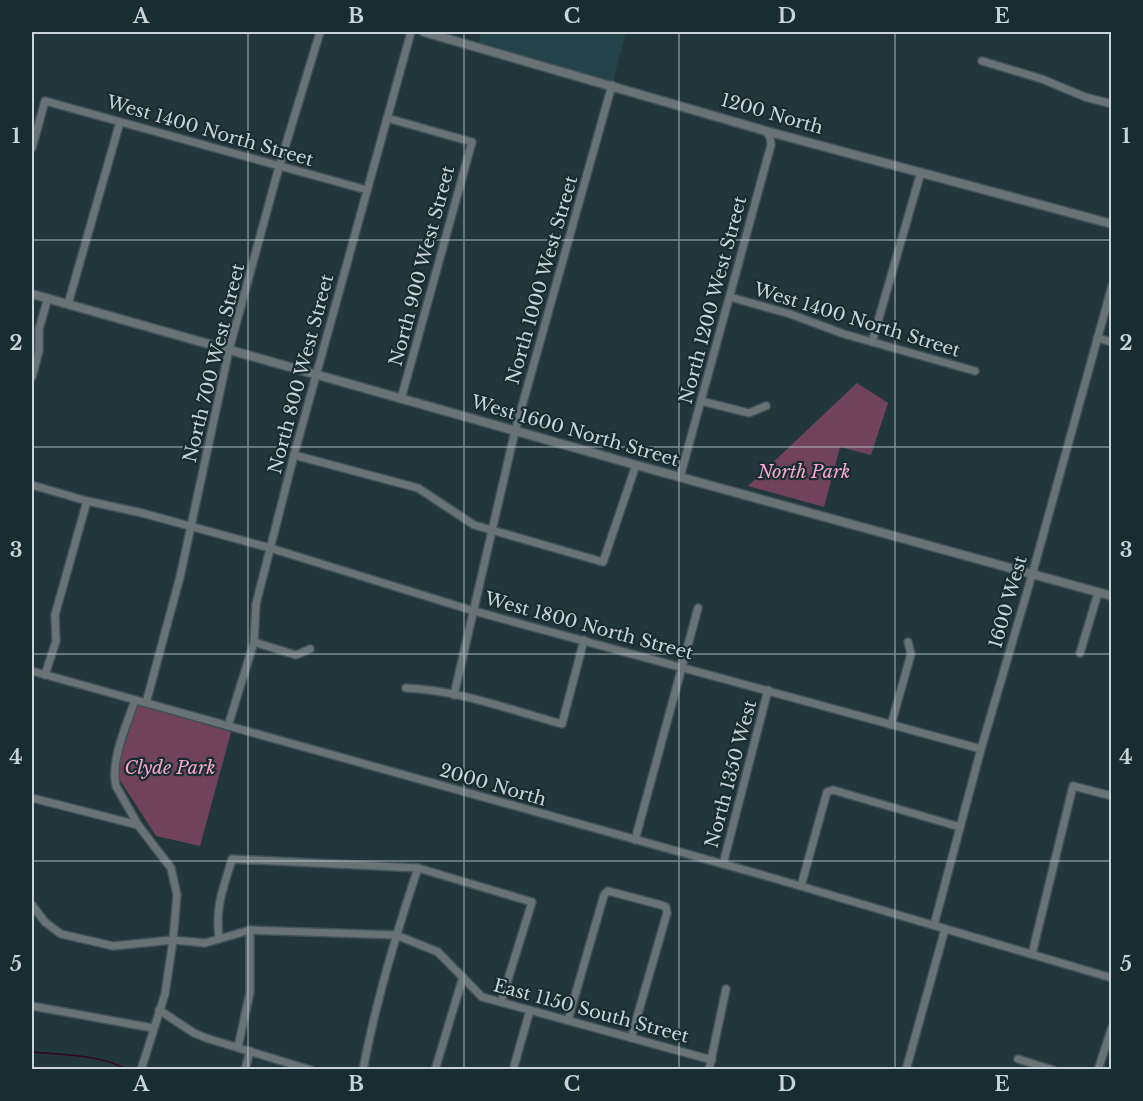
<svg xmlns="http://www.w3.org/2000/svg" width="1143" height="1101" font-family="'Libre Baskerville',serif">
	<style>
		.built { fill: #24424a }
		.green { fill: #70435a }
		.lines { fill: none; stroke-linecap: round; stroke-linejoin: round }
		.stream { stroke: #340421; stroke-width: 1.5 }
		.minor-casing { stroke: #405358; stroke-width: 10 }
		.tertiary-casing { stroke: #405358; stroke-width: 11 }
		.minor { stroke: #697376; stroke-width: 7 }
		.tertiary { stroke: #697376; stroke-width: 8 }
		.grid { fill: none; stroke: #c8d4d8; stroke-width: 1.5; stroke-opacity: 0.55 }
		.labels { text-anchor: middle; dominant-baseline: central; stroke-width: 4.5; stroke-linejoin: round; paint-order: stroke }
		.street-label { font-size: 18px; fill: #c8d4d8; stroke: #182d32 }
		.park-label { font-size: 18px; font-style: italic; fill: #faa5cf; stroke: #182d32 }
		.neatline { fill: none; stroke: #c8d4d8; stroke-width: 2 }
		.grid-label { font-size: 20px; text-anchor: middle; font-weight: bold; fill: #c8d4d8 }
	</style>
	<rect width="100%" height="100%" fill="#22373c"/>
	<!-- built -->
	<polygon class="built" points="481,32 626,32 612,85 477,46"/>
	<!-- green -->
	<g class="green">
		<polygon points="857,383 888,403 871,455 840,447 824,507 748,486"/>
		<polygon points="138,705 231,732 200,846 156,836 118,777 120,758"/>
	</g>
	<g class="lines">
		<!-- stream -->
		<path class="stream" d="M 32,1052 C 63,1055 100,1054 128,1070"/>
		<!-- minor casing -->
		<g class="minor-casing">
			<g id="minor">
				<polyline points="982,61 1042,79 1085,97 1112,104"/>
				<polyline points="387,118 472,142 401,399"/>
				<polyline points="32,148 45,101 367,190"/>
				<polyline points="730,297 790,314 844,334 975,371"/>
				<polyline points="68,304 120,122"/>
				<polyline points="1097,338 1112,342"/>
				<polyline points="872,342 921,172"/>
				<polyline points="32,377 39,351 39,329 48,298"/>
				<polyline points="701,401 749,413 766,406"/>
				<polyline points="294,455 418,488 474,525 603,562 636,465"/>
				<polyline points="680,477 771,145 770,137 766,131"/>
				<polyline points="32,485 87,501 142,513 270,548 474,611 981,749"/>
				<polyline points="254,642 296,655 310,649"/>
				<polyline points="1080,653 1098,593"/>
				<polyline points="32,671 773,878 1112,978"/>
				<polyline points="45,675 56,641 55,615 87,501"/>
				<path d="M 406,688 C 458,690 511,710 562,724 L 584,640"/>
				<polyline points="454,695 515,431 612,85"/>
				<path d="M 135,700 C 127,724 110,761 116,786 L 138,825 L 171,868 L 177,895 L 173,940 L 165,994 L 141,1070"/>
				<polyline points="146,703 180,577 229,350 279,167 320,32"/>
				<polyline points="891,725 911,654 908,642"/>
				<polyline points="228,726 254,642 256,604 294,455 411,32"/>
				<polyline points="32,798 138,825"/>
				<polyline points="635,840 698,608"/>
				<polyline points="723,864 768,690"/>
				<polyline points="801,886 827,792 833,790 960,827"/>
				<polyline points="32,905 45,922 61,934 113,946 173,940 205,943 250,930 396,935 438,952 482,997 712,1060"/>
				<polyline points="934,925 981,749 1032,575 1112,286"/>
				<path d="M 219,939 C 215,906 223,890 232,859 L 418,868 L 532,902 L 501,1002"/>
				<polyline points="1032,954 1073,786 1112,796"/>
				<polyline points="32,1006 153,1028"/>
				<polyline points="159,1010 194,1033 206,1038 311,1070"/>
				<polyline points="568,1020 604,895 608,891 661,905 666,907 667,913 631,1038"/>
				<polyline points="238,1047 250,992 250,930"/>
				<polyline points="1018,1059 1053,1070"/>
				<polyline points="245,1070 250,1051"/>
				<path d="M 363,1070 C 376,1000 396,934 418,868"/>
				<polyline points="435,1070 463,977"/>
				<polyline points="513,1070 530,1010"/>
				<polyline points="709,1070 726,989"/>
				<polyline points="906,1070 945,929"/>
				<polyline points="1098,1070 1112,1027"/>
			</g>
		</g>
		<!-- tertiary casing -->
		<g class="tertiary-casing">
			<g id="tertiary">
				<polyline points="424,32 766,131 1112,224"/>
				<polyline points="32,294 636,465 1112,596"/>
			</g>
		</g>
		<!-- minor -->
		<use href="#minor" class="minor"/>
		<!-- tertiary -->
		<use href="#tertiary" class="tertiary"/>
	</g>
	<!-- grid -->
	<path class="grid" d="M 248,32 L 248,1070M 464,32 L 464,1070M 679,32 L 679,1070M 895,32 L 895,1070M 32,240 L 1112,240M 32,447 L 1112,447M 32,654 L 1112,654M 32,861 L 1112,861"/>
	<g class="labels">
		<!-- street labels -->
		<g class="street-label">
			<text transform="translate(772 114) rotate(16)">1200 North</text>
			<text transform="translate(210 131) rotate(16)">West 1400 North Street</text>
			<text transform="translate(422 266) rotate(-75)">North 900 West Street</text>
			<text transform="translate(542 280) rotate(-74)">North 1000 West Street</text>
			<text transform="translate(713 300) rotate(-75)">North 1200 West Street</text>
			<text transform="translate(857 320) rotate(17)">West 1400 North Street</text>
			<text transform="translate(214 363) rotate(-76)">North 700 West Street</text>
			<text transform="translate(301 374) rotate(-75)">North 800 West Street</text>
			<text transform="translate(575 431) rotate(16)">West 1600 North Street</text>
			<text transform="translate(1008 602) rotate(-74)">1600 West</text>
			<text transform="translate(589 626) rotate(15)">West 1800 North Street</text>
			<text transform="translate(731 774) rotate(-75)">North 1350 West</text>
			<text transform="translate(493 785) rotate(16)">2000 North</text>
			<text transform="translate(591 1011) rotate(15)">East 1150 South Street</text>
		</g>
		<!-- park labels -->
		<g class="park-label">
			<text x="804" y="472">North Park</text>
			<text x="170" y="768">Clyde Park</text>
		</g>
	</g>
	<!-- border -->
	<rect width="1143" height="1101" fill="none" stroke="#182d32" stroke-width="66"/>
	<rect x="33" y="33" width="1077" height="1035" class="neatline"/>
	<g class="grid-label">
		<text x="141" y="23">A</text>
		<text x="356" y="23">B</text>
		<text x="572" y="23">C</text>
		<text x="787" y="23">D</text>
		<text x="1002" y="23">E</text>
		<text x="16" y="143">1</text>
		<text x="1126" y="143">1</text>
		<text x="16" y="350">2</text>
		<text x="1126" y="350">2</text>
		<text x="16" y="557">3</text>
		<text x="1126" y="557">3</text>
		<text x="16" y="764">4</text>
		<text x="1126" y="764">4</text>
		<text x="16" y="971">5</text>
		<text x="1126" y="971">5</text>
		<text x="141" y="1091">A</text>
		<text x="356" y="1091">B</text>
		<text x="572" y="1091">C</text>
		<text x="787" y="1091">D</text>
		<text x="1002" y="1091">E</text>
	</g>
</svg>
